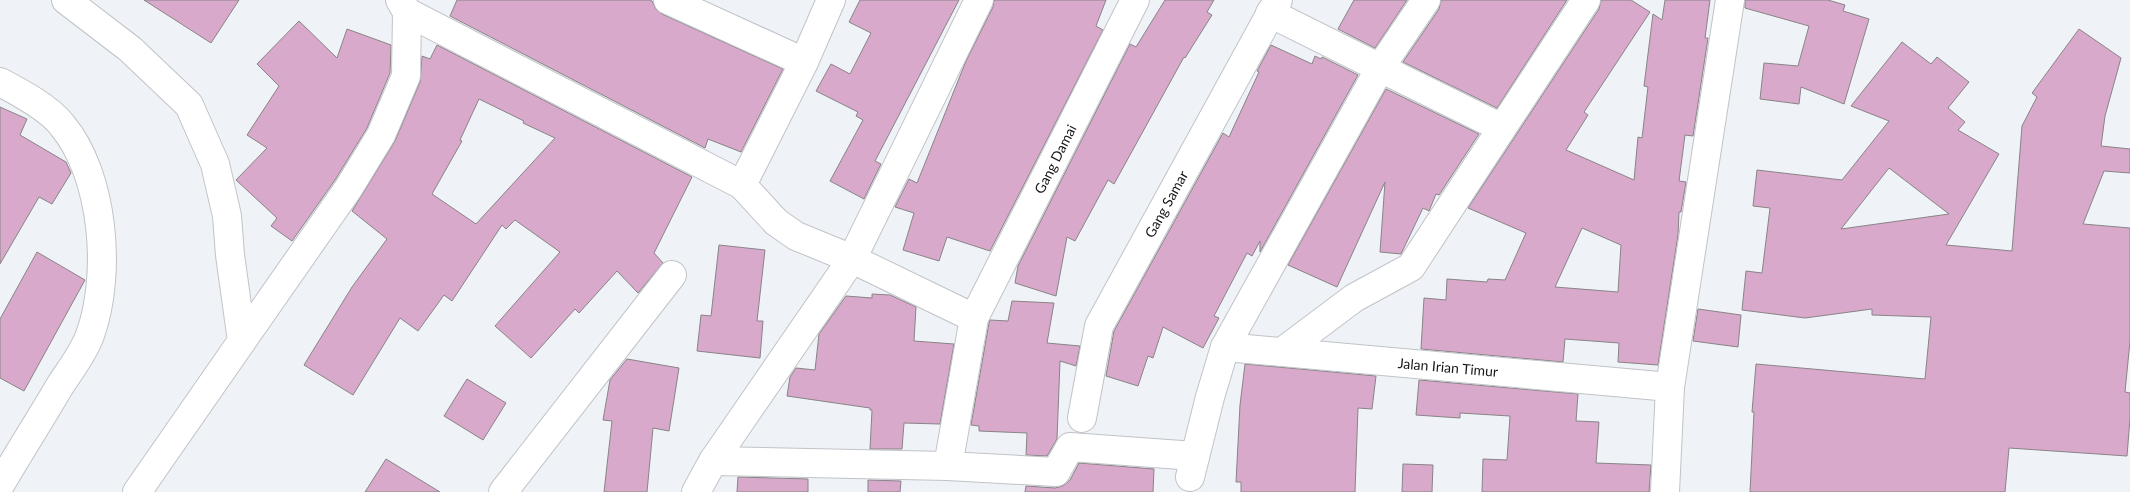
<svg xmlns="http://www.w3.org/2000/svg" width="2130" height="492" font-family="Lato,sans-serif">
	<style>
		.building { fill: #d8a9ca; stroke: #888487; fill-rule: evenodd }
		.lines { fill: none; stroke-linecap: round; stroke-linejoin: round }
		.minor-casing { stroke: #c0c3c7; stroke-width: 30 }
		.minor { stroke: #fff; stroke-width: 28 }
		.labels { text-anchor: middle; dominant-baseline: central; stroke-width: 4; stroke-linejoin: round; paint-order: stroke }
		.street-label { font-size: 14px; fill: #161718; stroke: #fff }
	</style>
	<rect width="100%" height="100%" fill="#eff2f6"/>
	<!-- building -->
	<g class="building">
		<polygon points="144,0 239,0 211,43"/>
		<polygon points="457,0 650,0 652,1 656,9 662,14 783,69 741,152 708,139 705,148 450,16"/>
		<polygon points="860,0 959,0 875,161 881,164 864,199 830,181 863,120 856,116 858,112 816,91 831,64 850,74 871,33 849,22"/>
		<polygon points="994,0 1106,0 1096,26 1103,30 990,251 947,237 939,261 903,250 914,213 895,207 909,179 917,183 966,61 993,7"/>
		<polygon points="1165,0 1214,0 1207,12 1212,15 1185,58 1184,57 1114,184 1108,180 1075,241 1067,237 1056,296 1015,283 1018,266 1130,44 1136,47"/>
		<polygon points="1354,0 1407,0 1375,48 1338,29"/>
		<polygon points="1441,0 1567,0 1497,108 1403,62 1439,9"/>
		<path d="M 1601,0 L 1631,0 L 1650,12 L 1584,112 L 1588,115 L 1566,150 L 1634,180 L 1638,137 L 1642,138 L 1648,87 L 1644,86 L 1653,14 L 1662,20 L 1665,0 L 1710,0 L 1705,38 L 1708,38 L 1693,136 L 1685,135 L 1679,181 L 1686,182 L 1681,212 L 1679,212 L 1678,235 L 1658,365 L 1618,362 L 1619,343 L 1565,339 L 1563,362 L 1421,349 L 1424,298 L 1446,300 L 1447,279 L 1487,282 L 1488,279 L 1505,280 L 1526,233 L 1468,208 L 1599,9 ZM 1582,228 L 1621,245 L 1618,292 L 1555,287 Z"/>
		<polygon points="1745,0 1828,0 1845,5 1843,11 1869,19 1844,104 1801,87 1799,104 1760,99 1764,63 1798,66 1809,26 1745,8"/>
		<polygon points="299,21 337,58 347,29 391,45 390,73 367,128 335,180 292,241 271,226 277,218 236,180 267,148 247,135 279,86 257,64"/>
		<path d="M 2079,29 L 2121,58 L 2105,116 L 2101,146 L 2130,149 L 2130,173 L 2104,171 L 2083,224 L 2130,228 L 2130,341 L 2125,392 L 2130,393 L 2130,418 L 2127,456 L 2009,448 L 2005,492 L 1750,492 L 1754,412 L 1752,412 L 1756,364 L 1925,379 L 1931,317 L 1872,315 L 1872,309 L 1805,318 L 1742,310 L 1746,271 L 1762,273 L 1770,208 L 1753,206 L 1757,170 L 1842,180 L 1889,121 L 1851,106 L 1902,42 L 1931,64 L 1937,57 L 1969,82 L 1948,108 L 1965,122 L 1958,130 L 1999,154 L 1946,245 L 2012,251 L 2022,126 L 2037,97 L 2032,93 ZM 1889,168 L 1949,214 L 1841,229 Z"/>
		<path d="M 437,45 L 692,177 L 654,253 L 663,263 L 638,293 L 617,271 L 579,313 L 575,309 L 531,358 L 495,326 L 560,252 L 515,220 L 506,229 L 502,225 L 452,301 L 444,295 L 418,331 L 400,318 L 353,395 L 304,365 L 352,287 L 387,239 L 352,211 L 395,141 L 420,82 L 422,56 L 430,59 ZM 479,99 L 524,121 L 523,123 L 555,138 L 476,224 L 432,194 L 462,141 L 460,140 Z"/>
		<polygon points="1271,45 1312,64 1315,56 1321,59 1322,57 1358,75 1260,252 1260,241 1252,256 1247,253 1214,316 1219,318 1203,348 1163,327 1153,358 1148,356 1138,386 1106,376 1114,331 1223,133 1229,137 1259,72 1257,71"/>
		<polygon points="1386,89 1479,134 1439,195 1436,194 1429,211 1423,208 1401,254 1380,252 1385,182 1337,287 1288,265"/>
		<polygon points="0,107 27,119 20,135 66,162 71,173 52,204 39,197 0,264"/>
		<polygon points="719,245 765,250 757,321 763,321 760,358 697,351 701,315 711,316"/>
		<polygon points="37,252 85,280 24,391 0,378 0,319"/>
		<polygon points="872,294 890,295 916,307 914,341 954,344 940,424 904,423 902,449 870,449 872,410 870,410 870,408 787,396 790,377 796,368 815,370 819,334 846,296 872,298"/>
		<polygon points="1012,301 1054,303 1047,343 1080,346 1076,366 1060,361 1057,439 1047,456 1026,455 1027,433 979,431 979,426 971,425 989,323 990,320 1008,321"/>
		<polygon points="1698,309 1741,315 1738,347 1693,341"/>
		<polygon points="627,359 679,368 669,431 653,428 647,492 604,492 612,421 603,420 610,380"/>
		<polygon points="1245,364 1376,376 1372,409 1358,408 1355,492 1241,492 1241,482 1236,482 1240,405"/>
		<polygon points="467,379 506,403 483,440 444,416"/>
		<polygon points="1419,380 1578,394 1576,421 1599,422 1596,463 1651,465 1649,492 1482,492 1483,459 1507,460 1510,416 1460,413 1460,418 1416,415"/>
		<polygon points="386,459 440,492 365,492"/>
		<polygon points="1079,463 1154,469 1153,492 1025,492 1026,486 1055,488 1063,486 1070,480"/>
		<polygon points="1403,464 1433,465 1432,492 1402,492"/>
		<polygon points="738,477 808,479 808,492 737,492"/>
		<polygon points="868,480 901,481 900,492 868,492"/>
	</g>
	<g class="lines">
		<!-- minor casing -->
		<g class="minor-casing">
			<g id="minor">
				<polyline points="66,0 130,49 189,105 215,164 227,216 230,255 242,341 137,492"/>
				<polyline points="668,0 804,62"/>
				<polyline points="831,0 804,62 742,185 776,222 796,236 852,259 974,318"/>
				<polyline points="1426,0 1380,68 1502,128"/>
				<polyline points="407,12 742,185"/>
				<path d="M 0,82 C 19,92 49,108 62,125 C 104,175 112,274 90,335 C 84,352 71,369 61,384 C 41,418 20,451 0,485"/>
				<polyline points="242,341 348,189 381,135 406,76 407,12 400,0"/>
				<polyline points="1225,347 1670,387"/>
				<polyline points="1282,352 1354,298 1411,267 1586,0"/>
				<polyline points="1082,418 1099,326 1278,0"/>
				<polyline points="713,461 948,466 1056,472 1070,447 1195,456"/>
				<polyline points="948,466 974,318 1135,0"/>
				<polyline points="1190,477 1210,397 1225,347 1380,68 1270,13"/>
				<polyline points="503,492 672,275"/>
				<polyline points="696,492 713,461 852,259 979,0"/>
				<polyline points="1665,492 1670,387 1730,0"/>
			</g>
		</g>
		<!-- minor -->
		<use href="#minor" class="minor"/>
	</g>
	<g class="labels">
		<!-- street labels -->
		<g class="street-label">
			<text transform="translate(1055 159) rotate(-63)">Gang Damai</text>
			<text transform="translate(1166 204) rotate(-61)">Gang Samar</text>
			<text transform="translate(1448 367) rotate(5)">Jalan Irian Timur</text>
		</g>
	</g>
</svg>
